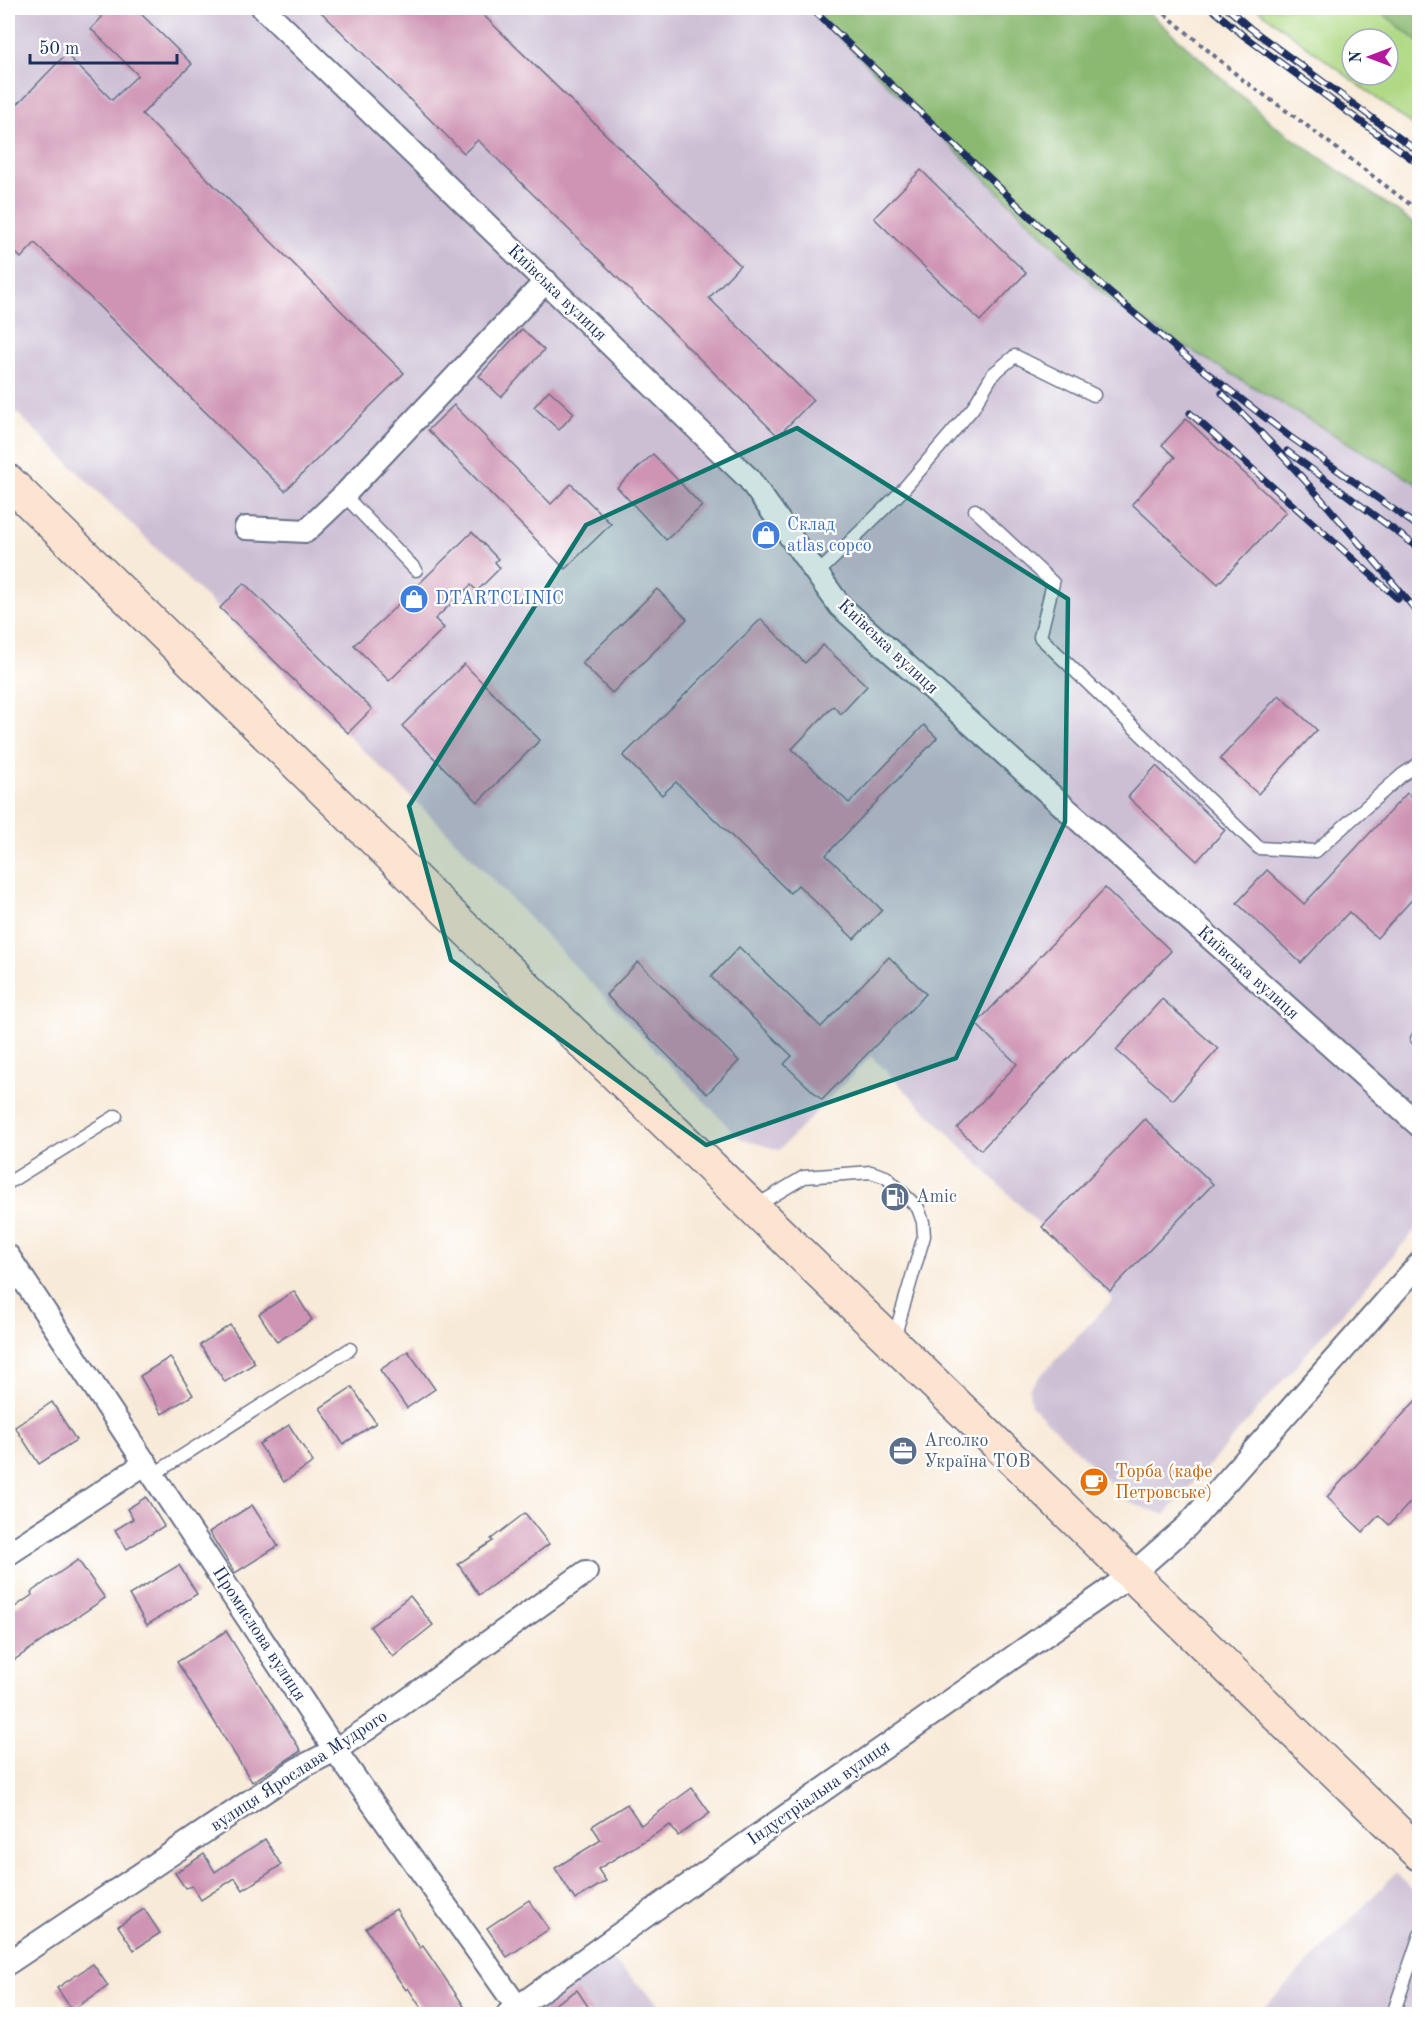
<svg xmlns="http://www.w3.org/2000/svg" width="1427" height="2022" font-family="'Old Standard TT',serif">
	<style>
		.industrial { fill: #ccbfd4 }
		.green { fill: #afd984; stroke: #658471; stroke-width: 1.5; fill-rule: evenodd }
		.forest { fill: #8bb972; stroke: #537468; stroke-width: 1.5 }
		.building { fill: #cf94b3 }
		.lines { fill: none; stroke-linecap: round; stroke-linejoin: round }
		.lane-casing { stroke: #687089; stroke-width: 15 }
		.street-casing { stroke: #687089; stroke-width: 26 }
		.secondary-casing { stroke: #687089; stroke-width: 36 }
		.path { stroke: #687089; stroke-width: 4; stroke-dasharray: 4.5 4.5; stroke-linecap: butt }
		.lane { stroke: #fff; stroke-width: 12 }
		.street { stroke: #fff; stroke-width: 22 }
		.secondary { stroke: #fde4d0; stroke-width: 33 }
		.rail-casing { stroke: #1b2f5e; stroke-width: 7 }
		.rail { stroke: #fff; stroke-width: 4.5; stroke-dasharray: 14; stroke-linecap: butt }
		.marked { fill: #0f766e; fill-opacity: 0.2; stroke: #0f766e; stroke-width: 4.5; stroke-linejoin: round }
		.labels { text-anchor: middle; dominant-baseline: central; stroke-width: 4.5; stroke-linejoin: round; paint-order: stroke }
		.street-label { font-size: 18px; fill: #1b2f5e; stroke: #fff }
		.shop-label { font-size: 18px; fill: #366cbe; stroke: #fff; text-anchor: start }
		.service-label { font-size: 18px; fill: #4e5e75; stroke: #fff; text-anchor: start }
		.food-label { font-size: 18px; fill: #c56008; stroke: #fff; text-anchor: start }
	</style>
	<rect width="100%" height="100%" fill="#fff"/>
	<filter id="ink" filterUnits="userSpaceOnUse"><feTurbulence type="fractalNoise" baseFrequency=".0167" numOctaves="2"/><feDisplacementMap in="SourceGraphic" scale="12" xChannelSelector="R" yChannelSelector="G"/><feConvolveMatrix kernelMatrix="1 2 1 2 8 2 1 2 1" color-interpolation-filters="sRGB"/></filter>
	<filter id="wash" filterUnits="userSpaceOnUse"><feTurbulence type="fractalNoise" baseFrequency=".008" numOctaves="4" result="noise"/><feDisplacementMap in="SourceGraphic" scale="24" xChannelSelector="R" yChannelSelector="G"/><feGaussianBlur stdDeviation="1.35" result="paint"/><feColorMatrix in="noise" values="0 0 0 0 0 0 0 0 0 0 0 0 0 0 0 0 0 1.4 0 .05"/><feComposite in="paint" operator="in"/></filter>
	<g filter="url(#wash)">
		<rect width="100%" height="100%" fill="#f8ead8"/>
		<!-- industrial -->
		<g class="industrial">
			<polygon points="8,8 809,8 1115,305 1419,485 1419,1226 1165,1515 1130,1503 1031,1405 1029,1388 1113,1299 871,1056 779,1150 739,1138 450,835 8,404"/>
			<polygon points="1396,1873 1419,1897 1419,2014 1258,2014"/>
			<polygon points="610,1958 670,2014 532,2014"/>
		</g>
		<!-- green -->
		<path class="green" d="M 1256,8 L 1376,8 L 1419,42 L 1419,130 ZM 1352,39 L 1388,39 L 1388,75 L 1352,75 Z"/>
		<!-- forest -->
		<g class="forest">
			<polygon points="809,8 1144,8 1274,125 1419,227 1419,485 1115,305"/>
			<polygon points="1376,8 1419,8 1419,42"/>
		</g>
		<g id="blocks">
			<!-- building -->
			<g class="building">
				<polygon points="93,8 135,8 192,64 142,114 404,373 285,491 35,243 21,258 8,245 8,114 66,54 112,100 138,75 91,29 102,17"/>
				<polygon points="317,8 476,8 740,265 709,298 813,400 778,436 478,140 464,153"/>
				<polygon points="921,170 1026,273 980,321 874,218"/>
				<polygon points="522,329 544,350 501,397 479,376"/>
				<polygon points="549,390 574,413 559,430 534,407"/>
				<polygon points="454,405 551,504 571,484 611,524 565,569 428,430"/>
				<polygon points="1186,419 1286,512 1218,584 1132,504 1175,457 1162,445"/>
				<polygon points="653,454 702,506 666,540 617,487"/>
				<polygon points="472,532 498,559 495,562 500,568 477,591 471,585 435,619 444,628 389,681 354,645 382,620"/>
				<polygon points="244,583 372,709 348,733 220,608"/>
				<polygon points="657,589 687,619 612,693 582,663"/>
				<polygon points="761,619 805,663 823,645 867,686 841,714 833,706 792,749 849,803 924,725 937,738 826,855 882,910 854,939 798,885 790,893 676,782 662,795 623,756"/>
				<polygon points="464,664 540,740 478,802 402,726"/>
				<polygon points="1279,695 1317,730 1258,794 1220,759"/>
				<polygon points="1156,766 1225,830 1197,861 1128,797"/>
				<polygon points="1407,793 1419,804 1419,892 1377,938 1349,912 1301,963 1237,903 1267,870 1304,904"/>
				<polygon points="1105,888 1171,951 981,1150 957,1128 1017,1064 976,1024"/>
				<polygon points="739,947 821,1027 889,957 926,994 822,1100 784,1064 792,1056 711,977"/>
				<polygon points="638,962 739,1061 707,1094 606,995"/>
				<polygon points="1162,999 1218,1049 1173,1100 1116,1050"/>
				<polygon points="1145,1119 1213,1184 1110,1291 1042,1227"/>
				<polygon points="294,1291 312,1320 277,1342 259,1314"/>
				<polygon points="230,1325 255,1363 225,1382 200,1345"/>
				<polygon points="408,1351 435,1389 407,1408 380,1370"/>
				<polygon points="170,1357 193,1395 162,1414 140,1376"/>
				<polygon points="352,1387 376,1423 343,1444 320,1408"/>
				<polygon points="1419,1397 1419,1493 1389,1525 1379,1515 1363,1532 1327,1497"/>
				<polygon points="52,1402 76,1440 39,1464 15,1427"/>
				<polygon points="289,1425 313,1462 284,1482 259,1444"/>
				<polygon points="146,1497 164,1526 127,1549 115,1530 133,1519 127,1509"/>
				<polygon points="252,1505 278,1546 235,1573 209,1532"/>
				<polygon points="525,1513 549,1544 479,1595 458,1564 493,1541 491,1539"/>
				<polygon points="78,1560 105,1598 8,1664 8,1612 32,1595 31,1592"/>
				<polygon points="179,1565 197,1594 147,1625 129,1595"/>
				<polygon points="410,1596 433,1625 393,1657 370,1627"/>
				<polygon points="226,1631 301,1751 252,1782 177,1662"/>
				<polygon points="692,1788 710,1813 678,1836 670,1825 598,1869 606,1881 575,1900 555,1868 601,1840 592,1826 627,1804 641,1825"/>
				<polygon points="265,1839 281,1865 243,1890 235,1878 201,1900 192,1886 185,1888 175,1873 204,1854 215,1872"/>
				<polygon points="529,1900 549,1929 507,1957 487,1928"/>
				<polygon points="144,1909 160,1933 134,1950 118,1926"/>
				<polygon points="396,1909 420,1948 423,1946 464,2006 451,2014 425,2014 408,1988 406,1990 394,1973 366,1928"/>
				<polygon points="93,1964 108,1986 72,2010 57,1988"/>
				<polygon points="577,1990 593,2014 539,2014"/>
			</g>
		</g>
	</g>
	<g filter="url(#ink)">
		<use href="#blocks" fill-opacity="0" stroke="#687089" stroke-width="1.5"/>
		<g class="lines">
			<!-- lane casing -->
			<g class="lane-casing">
				<g id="lane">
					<polyline points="344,495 416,570"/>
					<polyline points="975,510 1053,583 1040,637 1259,848 1316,851 1402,775 1420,763"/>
					<polyline points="817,574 901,492 973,408 993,374 1015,356 1094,395"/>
					<polyline points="1420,1034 1417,1039 1420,1040"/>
					<polyline points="8,1183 116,1116"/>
					<polyline points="754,1207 804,1177 871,1172 886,1177 918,1208 923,1222 924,1236 894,1338"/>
					<polyline points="154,1474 350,1349"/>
					<polyline points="1393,2014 1420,1935"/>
				</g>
			</g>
			<!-- street casing -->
			<g class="street-casing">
				<g id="street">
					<polyline points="263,8 749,479 840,606 1420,1126"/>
					<polyline points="246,528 306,531 344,495 546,281"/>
					<polyline points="8,1256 335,1750 518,2008"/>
					<polyline points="8,1554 146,1463"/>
					<polyline points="8,1963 298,1769 335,1750 367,1729 586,1572"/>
					<polyline points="508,2014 753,1839 1131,1575 1187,1526 1420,1263"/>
				</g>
			</g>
			<!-- secondary casing -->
			<g class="secondary-casing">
				<polyline id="secondary" points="8,481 442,906 1420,1854"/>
			</g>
			<!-- path -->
			<polyline class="path" points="1158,8 1243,80 1302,122 1420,212"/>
			<!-- lane -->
			<use href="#lane" class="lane"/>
			<!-- street -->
			<use href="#street" class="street"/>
			<!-- secondary -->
			<use href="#secondary" class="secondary"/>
			<!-- rail casing -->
			<g class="rail-casing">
				<g id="rail">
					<polyline points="811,8 1109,292 1184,355 1289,436 1420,528"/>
					<polyline points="1211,8 1244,36 1420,165"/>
					<polyline points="1227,8 1250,28 1420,153"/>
					<path d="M 1222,393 C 1293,463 1356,539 1420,615"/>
					<polyline points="1190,413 1398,599"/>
					<polyline points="1287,451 1420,549"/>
				</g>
			</g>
			<!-- rail -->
			<use href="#rail" class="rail"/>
		</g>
	</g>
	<!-- marked area -->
	<path class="marked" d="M 797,428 L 1068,599 L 1065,822 L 956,1058 L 706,1145 L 451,960 L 409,806 L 586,525 Z"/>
	<!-- icons -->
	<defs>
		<g id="shop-disc" transform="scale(1.5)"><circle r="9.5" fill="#3f7fe0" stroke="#fff"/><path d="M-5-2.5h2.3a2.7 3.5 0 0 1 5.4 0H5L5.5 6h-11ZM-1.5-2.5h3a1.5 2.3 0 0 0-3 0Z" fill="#fff"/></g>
		<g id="fuel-disc" transform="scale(1.5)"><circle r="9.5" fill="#5c6f8a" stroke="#fff"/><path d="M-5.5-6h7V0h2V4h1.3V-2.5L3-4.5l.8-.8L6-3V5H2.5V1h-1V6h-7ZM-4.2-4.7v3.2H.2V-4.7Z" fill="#fff"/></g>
		<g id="office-disc" transform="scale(1.5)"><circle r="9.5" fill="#5c6f8a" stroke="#fff"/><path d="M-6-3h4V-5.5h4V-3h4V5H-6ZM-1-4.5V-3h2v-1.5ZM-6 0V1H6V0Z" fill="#fff"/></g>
		<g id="cafe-disc" transform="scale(1.5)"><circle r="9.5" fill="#e8710a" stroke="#fff"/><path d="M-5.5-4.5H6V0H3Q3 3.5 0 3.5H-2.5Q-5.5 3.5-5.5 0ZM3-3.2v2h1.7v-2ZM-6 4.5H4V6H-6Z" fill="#fff"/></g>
	</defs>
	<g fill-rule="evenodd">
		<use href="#shop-disc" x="766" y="535"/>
		<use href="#shop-disc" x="414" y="599"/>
		<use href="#fuel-disc" x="895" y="1197"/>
		<use href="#office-disc" x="903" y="1451"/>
		<use href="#cafe-disc" x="1094" y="1482"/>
	</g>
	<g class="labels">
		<!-- street labels -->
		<g class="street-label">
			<text transform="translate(557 293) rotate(44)">Київська вулиця</text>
			<text transform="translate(888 647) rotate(43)">Київська вулиця</text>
			<text transform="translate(1248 973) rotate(42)">Київська вулиця</text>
			<text transform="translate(259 1634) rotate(57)">Промислова вулиця</text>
			<text transform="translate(299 1771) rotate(-33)">вулиця Ярослава Мудрого</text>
			<text transform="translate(819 1793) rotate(-35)">Індустріальна вулиця</text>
		</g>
		<!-- shop labels -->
		<g class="shop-label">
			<text x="787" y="525">Склад<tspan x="787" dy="21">atlas copco</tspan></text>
			<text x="435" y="599">DTARTCLINIC</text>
		</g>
		<!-- service labels -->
		<g class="service-label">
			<text x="916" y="1197">Amic</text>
			<text x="924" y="1441">Агсолко<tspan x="924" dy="21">Україна ТОВ</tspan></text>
		</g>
		<!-- food labels -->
		<g class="food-label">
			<text x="1115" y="1472">Торба (кафе<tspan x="1115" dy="21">Петровське)</tspan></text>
		</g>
	</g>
	<!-- margin -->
	<rect width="1427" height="2022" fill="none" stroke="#fff" stroke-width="30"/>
	<!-- north arrow -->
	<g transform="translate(1370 57) rotate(270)"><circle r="28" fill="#ffffff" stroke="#a4acbf" stroke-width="1.5"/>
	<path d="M0-4.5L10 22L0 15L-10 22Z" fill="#b5179e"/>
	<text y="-9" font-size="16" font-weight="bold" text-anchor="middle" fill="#1b2f5e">N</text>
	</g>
	<!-- scale -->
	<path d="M30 54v9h147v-9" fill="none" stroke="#1b2f5e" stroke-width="3"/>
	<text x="39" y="54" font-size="18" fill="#1b2f5e" stroke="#ffffff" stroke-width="4.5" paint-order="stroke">50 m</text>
</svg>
